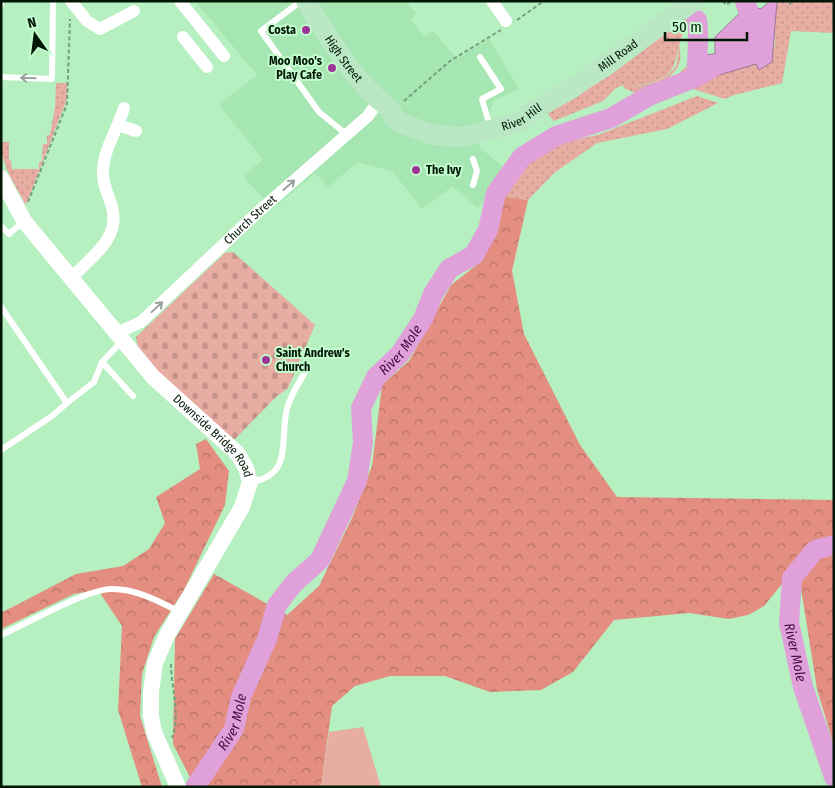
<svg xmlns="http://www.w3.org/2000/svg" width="835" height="788" font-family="'Fira Sans Condensed',sans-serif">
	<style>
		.built { fill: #a6e6b2 }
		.grass { fill: url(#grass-dots) }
		.forest { fill: url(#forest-crowns) }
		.wetland { fill: url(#wetland-marsh) }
		.cemetery { fill: url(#cemetery-stones) }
		.park { fill: #e7aca2 }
		.water { fill: #e0a0da; stroke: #9e779b }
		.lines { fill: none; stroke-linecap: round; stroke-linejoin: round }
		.river { stroke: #e0a0da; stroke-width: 20 }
		.path { stroke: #74a07c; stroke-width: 2; stroke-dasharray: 4 2.5; stroke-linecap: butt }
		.service { stroke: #fff; stroke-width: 6 }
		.minor { stroke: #fff; stroke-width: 12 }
		.tertiary { stroke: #fff; stroke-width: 16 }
		.primary { stroke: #bbe8c4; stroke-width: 20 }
		.oneway { stroke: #9aa29c }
		.poi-dot { fill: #9d3598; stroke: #c3fccd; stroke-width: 2 }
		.labels { text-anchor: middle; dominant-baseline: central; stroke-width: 4; stroke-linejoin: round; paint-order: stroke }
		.poi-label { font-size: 12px; font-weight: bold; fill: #031707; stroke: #c3fccd; text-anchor: end }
		.street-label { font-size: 12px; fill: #031707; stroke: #c3fccd }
		.water-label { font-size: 14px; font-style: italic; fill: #450c43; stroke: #c3fccd }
	</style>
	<defs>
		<pattern id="grass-dots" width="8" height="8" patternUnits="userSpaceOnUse" patternTransform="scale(1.25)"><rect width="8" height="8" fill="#e7aca2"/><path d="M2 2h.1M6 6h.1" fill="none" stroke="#c4938a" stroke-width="1.8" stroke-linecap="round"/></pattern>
		<pattern id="forest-crowns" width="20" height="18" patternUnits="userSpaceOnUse" patternTransform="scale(1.25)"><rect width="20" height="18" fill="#e38e80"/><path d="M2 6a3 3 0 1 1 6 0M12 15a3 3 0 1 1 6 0" fill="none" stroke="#b67367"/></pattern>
		<pattern id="wetland-marsh" width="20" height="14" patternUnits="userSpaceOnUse" patternTransform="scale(1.25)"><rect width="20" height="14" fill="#e7aca2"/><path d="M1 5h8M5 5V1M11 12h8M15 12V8" fill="none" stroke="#c4938a"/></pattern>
		<pattern id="cemetery-stones" width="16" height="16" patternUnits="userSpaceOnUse" patternTransform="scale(1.25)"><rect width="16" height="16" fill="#e7aca2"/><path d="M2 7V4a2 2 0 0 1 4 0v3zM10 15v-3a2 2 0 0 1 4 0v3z" fill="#c4938a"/></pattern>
	</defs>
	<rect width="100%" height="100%" fill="#b6efc0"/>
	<!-- built -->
	<polygon class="built" points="195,1 406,1 416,13 411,20 425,37 433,31 457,59 489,39 519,89 493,101 479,147 507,170 478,208 453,186 422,209 392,171 358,162 328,187 315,173 272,209 243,176 263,160 219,104 257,75"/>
	<!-- grass -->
	<g class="grass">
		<polygon points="778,1 834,1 834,33 791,31 782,83 734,95 725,99 693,89 696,82 756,63 759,70 775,45 774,23"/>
		<path d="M 691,15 L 695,20 C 666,41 691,72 650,83 C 640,85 633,88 623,85 L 616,88 L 603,101 L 554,121 L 547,113 L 609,76 Z"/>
		<path d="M 56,83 L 67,83 L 67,99 L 26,205 C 15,185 1,165 1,142 L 9,142 L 9,160 L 11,161 L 12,169 L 39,169 L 39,162 L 42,161 L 43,144 L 47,144 L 47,135 L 50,135 L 55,107 Z"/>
		<polygon points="697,96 718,103 667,129 597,143 554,173 528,200 505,197 512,181 534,159 558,143 598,135"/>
	</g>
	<!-- forest -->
	<g class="forest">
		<polygon points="505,197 528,200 512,271 524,334 580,445 617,497 834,500 834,746 817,689 800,582 786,579 764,606 748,615 729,619 689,613 614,620 573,672 541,690 490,692 445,676 390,676 355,686 332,706 321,787 195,787 173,744 175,639 214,574 287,615 319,586 352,518 372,466 382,385 409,361 451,285 483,260"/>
		<polygon points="206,439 229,471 225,505 184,590 154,637 142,674 140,716 162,787 142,787 118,710 122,626 98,590 74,594 1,629 1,613 76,574 123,566 149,549 165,523 156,497 200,469 196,444"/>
	</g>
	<!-- wetland -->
	<g class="wetland">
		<path d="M 679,41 C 679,47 682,58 679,64 C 674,77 659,82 655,95 L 649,99 L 624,88 L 623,85 C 638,90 669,81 676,65 C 679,58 678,48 679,41 Z"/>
		<polygon points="695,59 696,80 673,92 670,90 676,76"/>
	</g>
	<!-- cemetery -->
	<polygon class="cemetery" points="233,252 315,325 288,388 276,397 234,440 157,371 138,348 136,337 225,253"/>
	<!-- park -->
	<polygon class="park" points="363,727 381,787 321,787 329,732"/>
	<!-- water -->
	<polygon class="water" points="770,1 777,2 772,62 759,70 756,64 696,82 689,56 715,54 715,37 744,9 750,6 761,9"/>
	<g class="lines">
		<!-- river -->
		<g class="river">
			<polyline points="745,1 749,14 750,34"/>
			<path d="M 697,76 C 696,57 700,39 697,20"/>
			<path id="s1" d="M 834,545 L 815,550 L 792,578 L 789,623 L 803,687 L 834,777"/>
			<path id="s2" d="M 195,787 L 234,729 L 241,697 L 267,639 L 277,605 L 294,583 L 320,560 L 357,481 L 363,442 L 361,408 L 376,377 L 400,354 L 423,319 L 433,294 L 449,269 L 474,255 L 488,230 L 496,193 L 522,157 L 556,136 L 611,118 L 649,96 L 694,78 L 718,64"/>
		</g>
		<!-- path -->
		<g class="path">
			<polyline points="723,1 726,5 732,1"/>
			<polyline points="789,1 791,5"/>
			<polyline points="517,20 544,1"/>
			<polyline points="404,101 450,61 501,30"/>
			<polyline points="28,202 67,104 70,19"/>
			<path d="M 171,664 C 171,687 181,716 172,738"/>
		</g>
		<!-- service -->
		<g class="service">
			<polyline points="301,1 261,31 319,112 346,134"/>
			<polyline points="1,4 1,1"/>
			<polyline points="480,57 501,89 482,99 488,120"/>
			<polyline points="1,77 52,79 53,1"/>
			<polyline points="473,185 477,171 473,159"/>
			<polyline points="1,226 9,234 24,221"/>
			<polyline points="1,307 67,403 94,382 102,362 122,341"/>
			<polyline points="102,362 133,396"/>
			<polyline points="1,450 52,416 67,403"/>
			<path d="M 251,482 C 294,475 279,440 287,409 C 290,395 301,380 308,367"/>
			<path d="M 1,635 C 28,623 85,590 111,589 C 135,588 160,602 180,612"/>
		</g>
		<!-- minor -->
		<g class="minor">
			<polyline points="71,1 87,21 100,29 134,11"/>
			<polyline points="180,1 224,56"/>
			<polyline points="492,1 506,21"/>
			<polyline points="183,37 207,67"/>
			<polyline points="118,125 136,131"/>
			<path d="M 70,279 C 90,258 121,239 112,207 C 108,194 102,183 103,170 C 104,149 118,128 124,108"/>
			<path id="s3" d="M 117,333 L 141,322 L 258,212 L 368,116 L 379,100"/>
		</g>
		<!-- tertiary -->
		<path class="tertiary" id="s4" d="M 1,178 L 24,221 L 153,377 L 237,453 L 246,468 L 250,482 L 242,507 L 167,635 L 155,663 L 151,692 L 151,716 L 154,732 L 178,787"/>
		<!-- primary -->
		<g class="primary">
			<path id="s5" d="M 306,1 C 330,40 353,81 390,109"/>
			<path id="s6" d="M 390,109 L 394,118 L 403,124 L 434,135 L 462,137 L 502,127 L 521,121 L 539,107 L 571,89 L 694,1"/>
		</g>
	</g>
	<!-- one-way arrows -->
	<defs><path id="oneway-shaft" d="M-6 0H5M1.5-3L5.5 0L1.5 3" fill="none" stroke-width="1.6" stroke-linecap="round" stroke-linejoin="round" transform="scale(1.25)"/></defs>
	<g class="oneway">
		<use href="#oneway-shaft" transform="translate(28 78) rotate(-178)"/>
		<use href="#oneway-shaft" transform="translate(289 185) rotate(-41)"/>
		<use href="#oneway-shaft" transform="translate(157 307) rotate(-43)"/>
	</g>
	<!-- markers -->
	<g class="poi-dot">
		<circle cx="306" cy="30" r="5"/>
		<circle cx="332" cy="68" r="5"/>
		<circle cx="416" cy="170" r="5"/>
		<circle cx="266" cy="360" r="5"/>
	</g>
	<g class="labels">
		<!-- poi labels -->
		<g class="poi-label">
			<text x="296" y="30">Costa</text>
			<text x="322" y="61">Moo Moo's<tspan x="322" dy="14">Play Cafe</tspan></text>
			<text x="426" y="170" text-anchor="start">The Ivy</text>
			<text x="276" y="353" text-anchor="start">Saint Andrew's<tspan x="276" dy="14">Church</tspan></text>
		</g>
		<!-- street labels -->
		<g class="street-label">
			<text stroke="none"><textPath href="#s6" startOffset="260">Mill Road</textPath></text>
			<text stroke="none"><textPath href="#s5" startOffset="69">High Street</textPath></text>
			<text stroke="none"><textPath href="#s6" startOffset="145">River Hill</textPath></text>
			<text stroke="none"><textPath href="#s3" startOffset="176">Church Street</textPath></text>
			<text stroke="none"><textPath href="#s4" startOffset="336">Downside Bridge Road</textPath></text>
		</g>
		<!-- water labels -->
		<g class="water-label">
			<text stroke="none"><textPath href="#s2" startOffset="496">River Mole</textPath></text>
			<text stroke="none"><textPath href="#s1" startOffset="131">River Mole</textPath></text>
			<text stroke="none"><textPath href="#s2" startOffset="76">River Mole</textPath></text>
		</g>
	</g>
	<!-- border -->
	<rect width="835" height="788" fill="none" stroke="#031707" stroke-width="5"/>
	<!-- north arrow -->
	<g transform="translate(35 35) rotate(346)" stroke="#c3fccd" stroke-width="4" paint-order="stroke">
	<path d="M0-4L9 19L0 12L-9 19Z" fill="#031707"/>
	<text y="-8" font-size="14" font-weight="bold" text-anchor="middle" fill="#031707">N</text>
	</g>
	<!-- scale -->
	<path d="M665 32v8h82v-8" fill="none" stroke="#031707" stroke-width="2.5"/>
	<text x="672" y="32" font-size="15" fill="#031707" stroke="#c3fccd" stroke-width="4" paint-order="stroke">50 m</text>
</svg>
